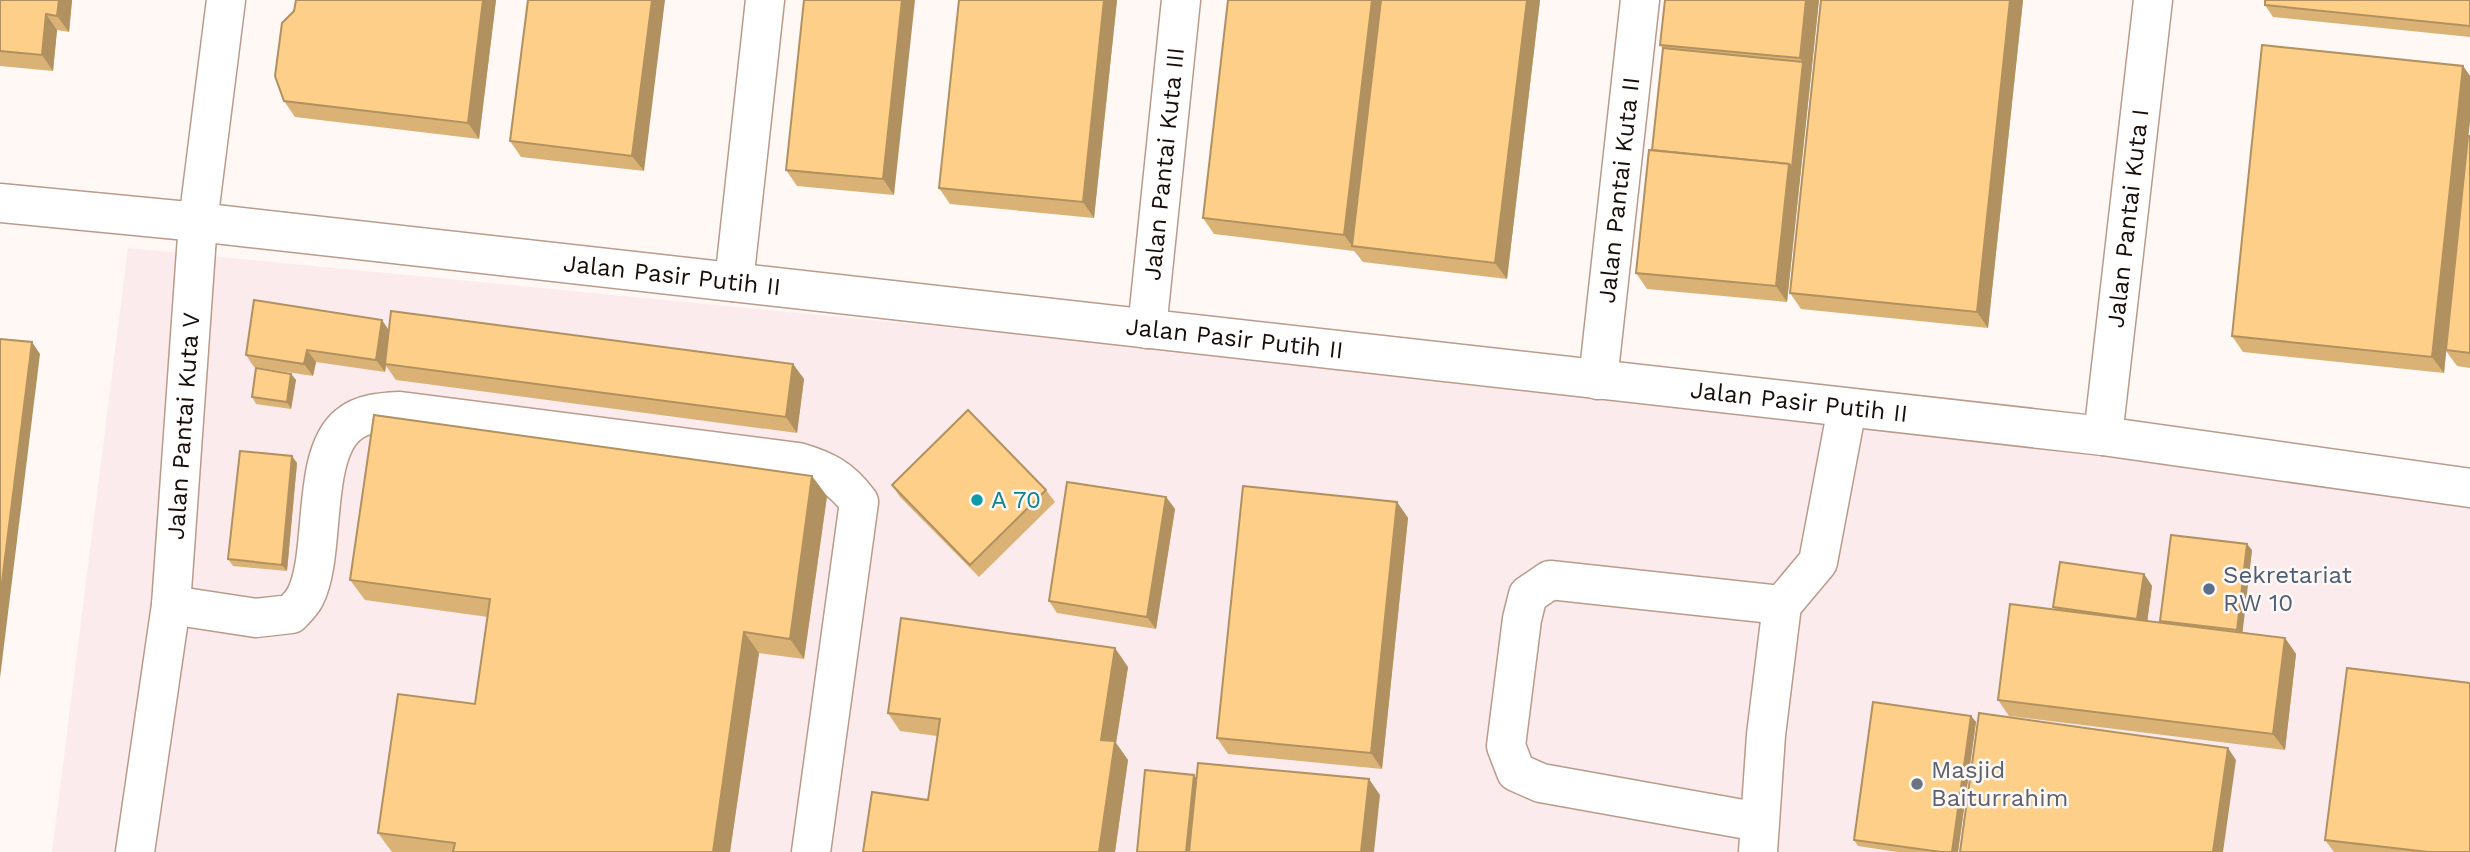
<svg xmlns="http://www.w3.org/2000/svg" width="2470" height="852" font-family="'Work Sans',sans-serif">
	<style>
		.commercial { fill: #fcebec }
		.lines { fill: none; stroke-linecap: round; stroke-linejoin: round }
		.minor-casing { stroke: #b89b8c; stroke-width: 41 }
		.minor { stroke: #fff; stroke-width: 38 }
		.wall { fill: #dab275 }
		.shaded-wall { fill: #b1915f }
		.building { fill: #fdcf88; stroke: #b1915f; stroke-width: 2 }
		.culture-dot { fill: #0f9aa8; stroke: #fff8f5; stroke-width: 2.5 }
		.service-dot { fill: #5c6f8a; stroke: #fff8f5; stroke-width: 2.5 }
		.worship-dot { fill: #6b7280; stroke: #fff8f5; stroke-width: 2.5 }
		.labels { text-anchor: middle; dominant-baseline: central; stroke-width: 5; stroke-linejoin: round; paint-order: stroke }
		.street-label { font-size: 24px; fill: #180d08; stroke: #fff8f5 }
		.culture-label { font-size: 24px; fill: #0d838f; stroke: #fff8f5; text-anchor: start }
		.service-label { font-size: 24px; fill: #4e5e75; stroke: #fff8f5; text-anchor: start }
		.worship-label { font-size: 24px; fill: #5b616d; stroke: #fff8f5; text-anchor: start }
	</style>
	<rect width="100%" height="100%" fill="#fff8f5"/>
	<!-- commercial -->
	<polygon class="commercial" points="128,248 2470,475 2470,852 52,852"/>
	<g class="lines">
		<!-- minor casing -->
		<g class="minor-casing">
			<g id="minor">
				<path id="s1" d="M 0,203 L 198,222 L 2103,436 L 2470,488"/>
				<polyline points="734,282 765,0"/>
				<path id="s2" d="M 1147,329 L 1181,0"/>
				<path id="s3" d="M 1598,380 L 1640,0"/>
				<path id="s4" d="M 2103,436 L 2153,0"/>
				<path d="M 171,605 L 256,618 L 291,614 C 296,609 302,603 305,597 C 327,555 310,456 348,425 C 362,413 382,412 400,411 L 798,462 C 826,470 842,479 859,502 L 811,852"/>
				<polyline points="1759,822 1541,783 1516,772 1506,746 1522,619 1528,595 1550,580 1782,605"/>
				<path id="s5" d="M 135,852 L 171,605 L 198,222 L 226,0"/>
				<polyline points="1758,852 1766,735 1782,605 1818,562 1847,408"/>
			</g>
		</g>
		<!-- minor -->
		<use href="#minor" class="minor"/>
	</g>
	<!-- wall -->
	<g class="wall">
		<polygon points="0,0 72,0 69,32 57,30 53,71 0,66"/>
		<polygon points="296,0 496,0 479,139 295,117 284,101"/>
		<polygon points="528,0 644,171 521,157 510,141"/>
		<polygon points="804,0 894,195 797,186 786,170"/>
		<polygon points="959,0 1117,0 1094,218 950,204 939,188"/>
		<polygon points="1540,0 1507,279 1363,262 1354,251 1214,234 1203,218"/>
		<polygon points="1665,0 1819,0 1787,302 1647,289 1636,273 1652,150 1663,48 1660,45"/>
		<polygon points="1821,0 2023,0 1988,328 1801,309 1790,293"/>
		<polygon points="2470,0 2470,37 2273,17 2265,5"/>
		<polygon points="2463,66 2470,76 2470,121 2468,136 2470,136 2470,368 2457,366 2446,351 2444,373 2243,352 2232,336"/>
		<polygon points="389,330 793,364 804,379 797,433 396,380 386,366 385,372 316,362 313,376 254,367 246,355"/>
		<polygon points="291,374 296,380 291,409 256,404 252,397"/>
		<polygon points="297,463 287,571 233,566 228,559"/>
		<polygon points="892,485 1046,490 1055,502 979,577 900,497"/>
		<polygon points="827,496 804,659 759,653 730,852 392,852 378,833 475,704 488,617 365,600 350,580"/>
		<polygon points="1166,497 1175,509 1156,629 1057,613 1049,601"/>
		<polygon points="1397,502 1408,518 1382,769 1228,754 1217,738"/>
		<polygon points="2252,550 2242,632 2285,638 2296,654 2285,750 2009,716 1998,700 2055,609 2053,607 2144,574 2152,586 2147,621 2161,622 2160,621"/>
		<polygon points="1128,667 1116,743 1128,760 1115,852 863,852 928,800 937,736 900,731 888,713"/>
		<polygon points="1971,716 1976,722 1958,852 1898,852 1858,846 1854,840"/>
		<polygon points="2325,840 2470,852 2334,852"/>
	</g>
	<!-- shaded-wall -->
	<g class="shaded-wall">
		<polygon points="59,0 72,0 69,32 57,16"/>
		<polygon points="483,0 496,0 479,139 468,123"/>
		<polygon points="652,0 665,0 644,171 632,156"/>
		<polygon points="902,0 915,0 894,195 883,179"/>
		<polygon points="1104,0 1117,0 1094,218 1083,202"/>
		<polygon points="1372,0 1385,0 1353,247 1344,235"/>
		<polygon points="1527,0 1540,0 1507,279 1495,263"/>
		<polygon points="1806,0 1819,0 1787,302 1776,286 1789,164 1803,62 1800,58"/>
		<polygon points="2010,0 2023,0 1988,328 1977,312"/>
		<polygon points="46,14 57,30 53,71 42,55"/>
		<polygon points="2463,66 2470,76 2470,121 2444,373 2432,357"/>
		<polygon points="382,320 390,332 385,372 376,360"/>
		<polygon points="32,342 40,354 0,678 0,598"/>
		<polygon points="307,350 316,362 313,376 304,364"/>
		<polygon points="793,364 804,379 797,433 786,417"/>
		<polygon points="291,374 296,380 291,409 287,402"/>
		<polygon points="292,456 297,463 287,571 282,565"/>
		<polygon points="812,476 827,496 804,659 790,639"/>
		<polygon points="1166,497 1175,509 1156,629 1147,617"/>
		<polygon points="1397,502 1408,518 1382,769 1371,753"/>
		<polygon points="2247,544 2252,550 2242,637 2237,630"/>
		<polygon points="2144,574 2152,586 2146,631 2137,619"/>
		<polygon points="744,632 759,653 730,852 713,852"/>
		<polygon points="2285,638 2296,654 2285,750 2273,734"/>
		<polygon points="1115,648 1128,667 1116,743 1128,760 1115,852 1099,852 1101,740"/>
		<polygon points="1971,716 1976,722 1958,852 1952,852"/>
		<polygon points="2228,748 2236,760 2223,852 2213,852"/>
		<polygon points="1194,775 1202,787 1195,852 1186,852"/>
		<polygon points="1369,779 1380,795 1374,852 1361,852"/>
	</g>
	<!-- building -->
	<g class="building">
		<polygon points="0,0 59,0 57,16 46,14 42,55 0,51"/>
		<polygon points="296,0 483,0 468,123 284,101 275,76 282,23 294,11"/>
		<polygon points="528,0 652,0 632,156 510,141"/>
		<polygon points="804,0 902,0 883,179 786,170"/>
		<polygon points="959,0 1104,0 1083,202 939,188"/>
		<polygon points="1228,0 1372,0 1344,235 1203,218"/>
		<polygon points="1381,0 1527,0 1495,263 1352,246"/>
		<polygon points="1665,0 1806,0 1800,58 1660,45"/>
		<polygon points="1821,0 2010,0 1977,312 1790,293"/>
		<polygon points="2265,0 2470,0 2470,26 2265,5"/>
		<polygon points="2262,45 2463,66 2432,357 2232,336"/>
		<polygon points="1663,48 1803,62 1792,167 1789,164 1652,150"/>
		<polygon points="2468,136 2470,136 2470,353 2446,350"/>
		<polygon points="1649,150 1789,164 1776,286 1636,273"/>
		<polygon points="254,300 382,320 376,360 307,350 304,364 246,355"/>
		<polygon points="391,311 793,364 786,417 385,364"/>
		<polygon points="0,339 32,342 0,598"/>
		<polygon points="256,368 291,374 287,402 252,397"/>
		<polygon points="968,410 1046,490 970,565 892,485"/>
		<polygon points="374,415 812,476 790,639 744,632 713,852 453,852 455,843 378,833 398,694 475,704 490,599 350,580"/>
		<polygon points="240,451 292,456 282,565 228,559"/>
		<polygon points="1067,482 1166,497 1147,617 1049,601"/>
		<polygon points="1243,486 1397,502 1371,753 1217,738"/>
		<polygon points="2171,535 2247,544 2237,630 2160,621"/>
		<polygon points="2060,562 2144,574 2137,619 2053,607"/>
		<polygon points="2010,604 2285,638 2273,734 1998,700"/>
		<polygon points="901,618 1115,648 1101,740 1115,741 1099,852 863,852 872,792 928,800 940,719 888,713"/>
		<polygon points="2347,668 2470,683 2470,852 2428,852 2325,840"/>
		<polygon points="1873,702 1971,716 1952,852 1941,852 1854,840"/>
		<polygon points="1979,713 2228,748 2213,852 1960,852"/>
		<polygon points="1198,763 1369,779 1361,852 1189,852"/>
		<polygon points="1145,770 1194,775 1186,852 1137,852"/>
	</g>
	<!-- markers -->
	<circle class="culture-dot" cx="977" cy="500" r="7"/>
	<circle class="service-dot" cx="2209" cy="589" r="7"/>
	<circle class="worship-dot" cx="1917" cy="784" r="7"/>
	<g class="labels">
		<!-- street labels -->
		<g class="street-label">
			<text stroke="none"><textPath href="#s2" startOffset="166">Jalan Pantai Kuta III</textPath></text>
			<text stroke="none"><textPath href="#s3" startOffset="191">Jalan Pantai Kuta II</textPath></text>
			<text stroke="none"><textPath href="#s4" startOffset="219">Jalan Pantai Kuta I</textPath></text>
			<text stroke="none"><textPath href="#s1" startOffset="676">Jalan Pasir Putih II</textPath></text>
			<text stroke="none"><textPath href="#s1" startOffset="1242">Jalan Pasir Putih II</textPath></text>
			<text stroke="none"><textPath href="#s1" startOffset="1810">Jalan Pasir Putih II</textPath></text>
			<text stroke="none"><textPath href="#s5" startOffset="429">Jalan Pantai Kuta V</textPath></text>
		</g>
		<!-- culture labels -->
		<g class="culture-label">
			<text x="991" y="500">A 70</text>
		</g>
		<!-- service labels -->
		<g class="service-label">
			<text x="2223" y="575">Sekretariat<tspan x="2223" dy="28">RW 10</tspan></text>
		</g>
		<!-- worship labels -->
		<g class="worship-label">
			<text x="1931" y="770">Masjid<tspan x="1931" dy="28">Baiturrahim</tspan></text>
		</g>
	</g>
</svg>
